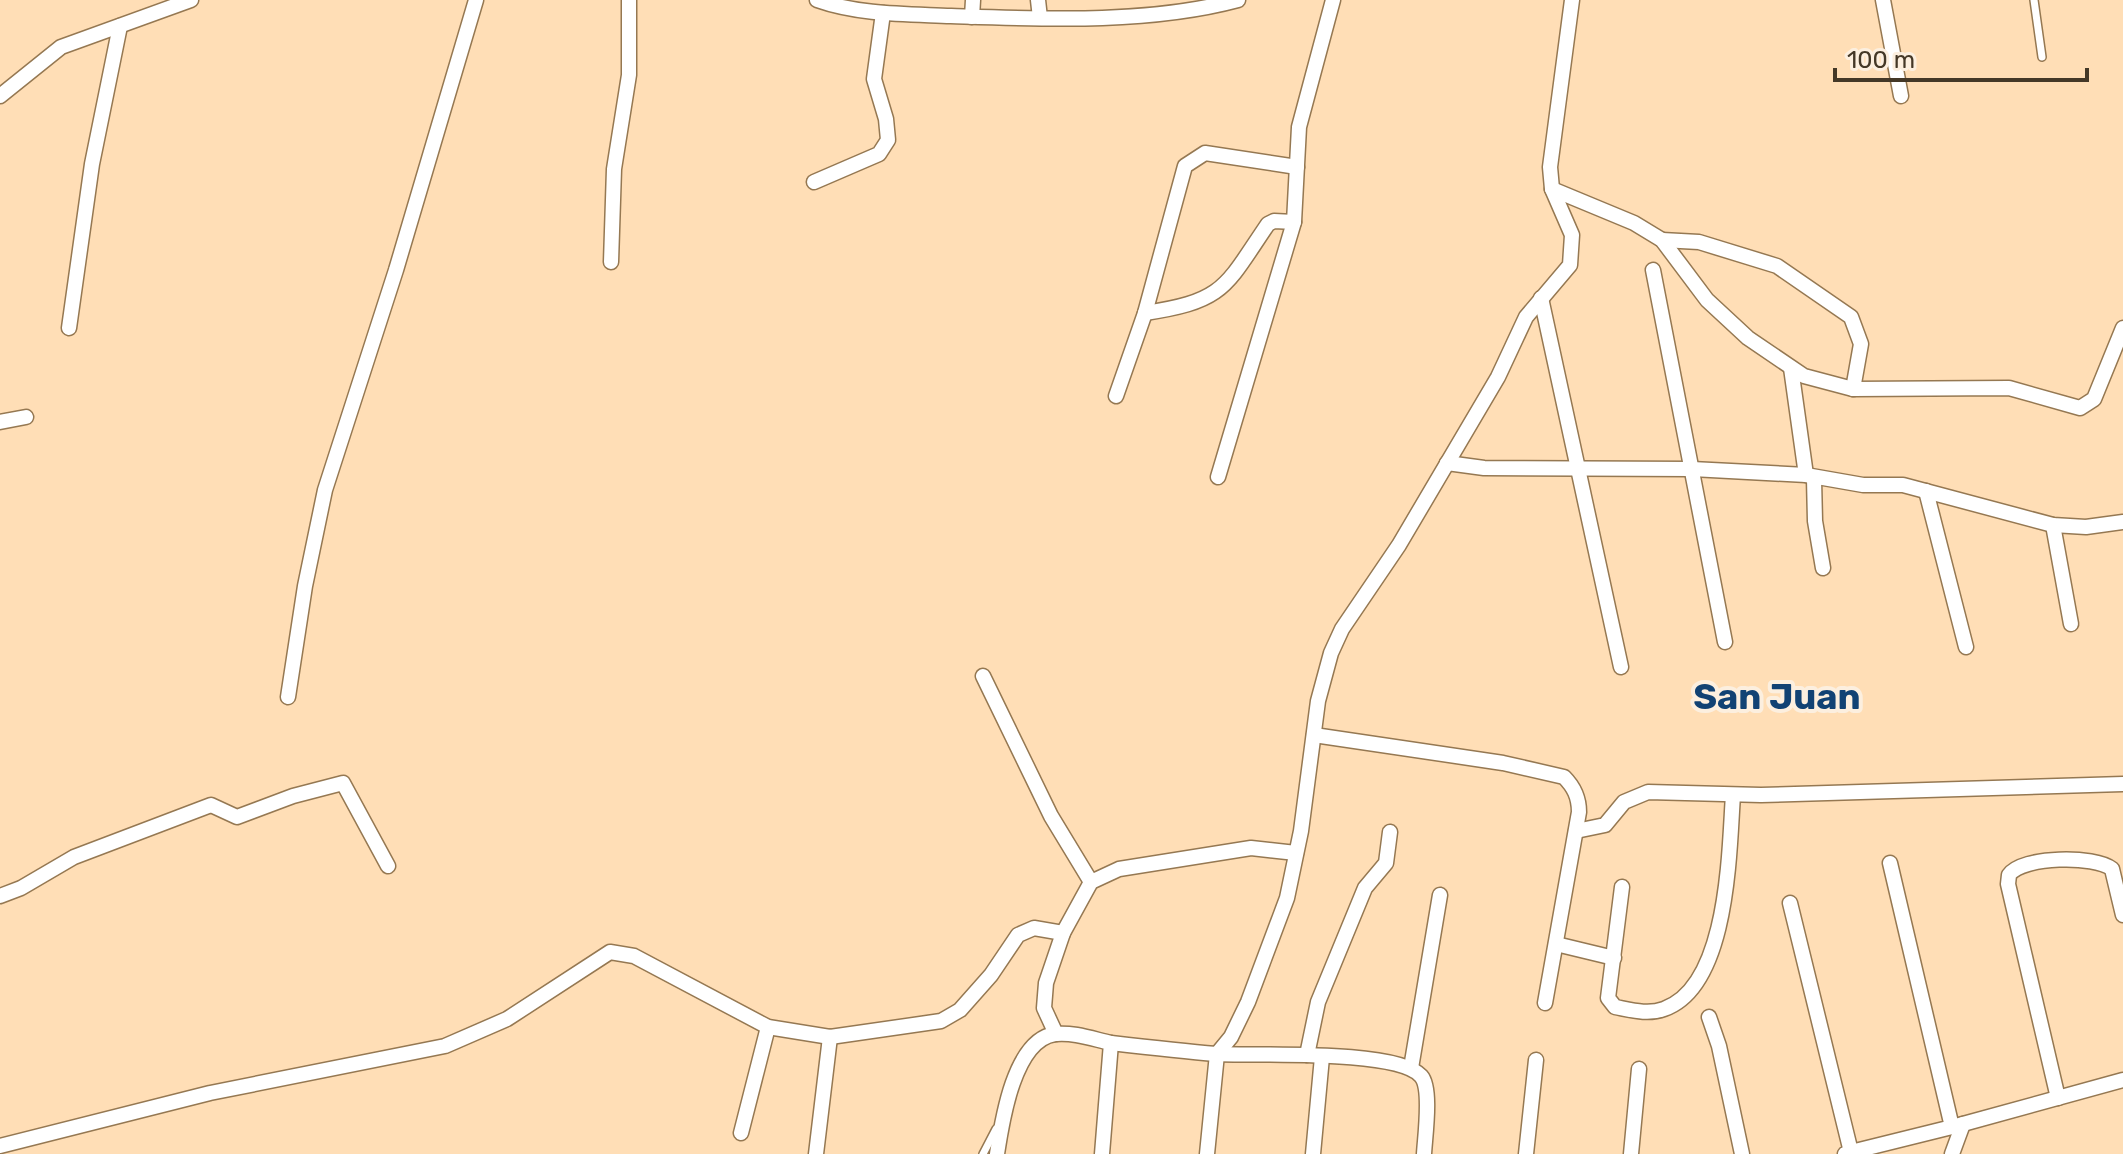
<svg xmlns="http://www.w3.org/2000/svg" width="2123" height="1154" font-family="Rubik,sans-serif">
	<style>
		.lines { fill: none; stroke-linecap: round; stroke-linejoin: round }
		.service-casing { stroke: #957852; stroke-width: 10 }
		.minor-casing { stroke: #957852; stroke-width: 17 }
		.service { stroke: #fff; stroke-width: 7 }
		.minor { stroke: #fff; stroke-width: 14 }
		.labels { text-anchor: middle; dominant-baseline: central; stroke-width: 8; stroke-linejoin: round; paint-order: stroke }
		.town-label { font-size: 36px; font-weight: bold; fill: #114274; stroke: #fcefdf }
	</style>
	<rect width="100%" height="100%" fill="#ffdeb6"/>
	<g class="lines">
		<!-- service casing -->
		<g class="service-casing">
			<g id="service">
				<polyline points="2034,0 2042,57"/>
				<polyline points="983,1154 996,1129"/>
			</g>
		</g>
		<!-- minor casing -->
		<g class="minor-casing">
			<g id="minor">
				<path d="M 817,0 C 859,15 907,14 951,16 C 1042,19 1149,24 1238,0"/>
				<polyline points="1038,0 1040,18"/>
				<polyline points="1883,0 1901,96"/>
				<polyline points="972,17 973,0"/>
				<polyline points="0,96 61,47 191,0"/>
				<polyline points="814,182 879,154 888,140 886,119 874,79 883,13"/>
				<polyline points="1552,189 1634,223 1662,240 1707,300 1748,338 1804,376 1853,389 2009,388 2080,408 2094,399 2123,328"/>
				<polyline points="1662,240 1699,242 1777,266 1851,317 1861,344 1853,389"/>
				<polyline points="611,262 614,169 629,75 629,0"/>
				<polyline points="1653,270 1725,642"/>
				<polyline points="1541,298 1621,667"/>
				<path d="M 1145,313 C 1225,301 1225,287 1268,224 L 1274,221 L 1294,222"/>
				<polyline points="69,328 92,164 120,26"/>
				<polyline points="1791,368 1806,475"/>
				<polyline points="1116,396 1145,313 1185,166 1205,153 1297,167"/>
				<polyline points="0,422 26,417"/>
				<polyline points="1447,463 1484,468 1692,469 1806,475 1863,485 1903,485 2053,525 2086,527 2123,522"/>
				<polyline points="1218,477 1294,222 1299,127 1333,0"/>
				<polyline points="1814,479 1815,521 1823,568"/>
				<polyline points="1926,491 1966,647"/>
				<polyline points="2053,525 2071,624"/>
				<polyline points="983,676 1051,816 1091,882"/>
				<polyline points="288,697 305,586 325,490 396,270 476,0"/>
				<path d="M 1314,735 L 1503,763 L 1564,777 C 1574,787 1579,797 1579,812 L 1545,1003"/>
				<polyline points="1576,831 1605,825 1624,802 1648,792 1761,795 2123,784"/>
				<path d="M 1622,887 L 1608,998 L 1615,1007 C 1631,1010 1648,1015 1664,1009 C 1729,986 1729,851 1733,795"/>
				<polyline points="0,896 21,888 74,857 211,805 237,817 293,796 343,783 388,866"/>
				<polyline points="1790,903 1851,1152 1845,1154"/>
				<polyline points="1556,944 1614,958"/>
				<polyline points="1709,1017 1719,1046 1742,1154"/>
				<polyline points="1056,1034 1044,1008 1046,983 1063,933 1091,882 1119,869 1251,848 1296,853"/>
				<path d="M 1111,1043 C 1146,1047 1181,1051 1216,1054 C 1255,1056 1397,1049 1421,1076 C 1432,1088 1425,1136 1424,1154"/>
				<polyline points="1307,1055 1318,1002 1365,888 1386,863 1390,832"/>
				<polyline points="1411,1068 1440,895"/>
				<path d="M 2058,1098 L 2008,884 L 2009,875 C 2022,856 2095,855 2112,869 L 2123,915"/>
				<polyline points="1952,1127 2123,1080"/>
				<polyline points="741,1133 768,1027"/>
				<polyline points="0,1146 210,1093 445,1046 507,1019 610,952 634,956 768,1027 830,1037 941,1021 960,1010 991,975 1018,935 1034,928 1063,933"/>
				<polyline points="1851,1152 1952,1127 1890,863"/>
				<polyline points="816,1154 830,1037"/>
				<path d="M 997,1154 C 1002,1121 1014,1040 1055,1034 C 1074,1032 1093,1039 1111,1043 L 1102,1154"/>
				<polyline points="1207,1154 1217,1054 1231,1037 1248,1002 1287,898 1301,831 1318,701 1331,653 1342,629 1399,545 1498,377 1526,317 1570,265 1572,235 1552,189 1550,167 1572,0"/>
				<polyline points="1313,1154 1322,1057"/>
				<polyline points="1526,1154 1536,1060"/>
				<polyline points="1631,1154 1639,1069"/>
				<polyline points="1952,1154 1963,1124"/>
			</g>
		</g>
		<!-- service -->
		<use href="#service" class="service"/>
		<!-- minor -->
		<use href="#minor" class="minor"/>
	</g>
	<g class="labels">
		<!-- town labels -->
		<g class="town-label">
			<text x="1777" y="696">San Juan</text>
		</g>
	</g>
	<!-- scale -->
	<path d="M1835 68v12h252v-12" fill="none" stroke="#443827" stroke-width="4"/>
	<text x="1847" y="68" font-size="24" fill="#443827" stroke="#fcefdf" stroke-width="6" paint-order="stroke">100 m</text>
</svg>
